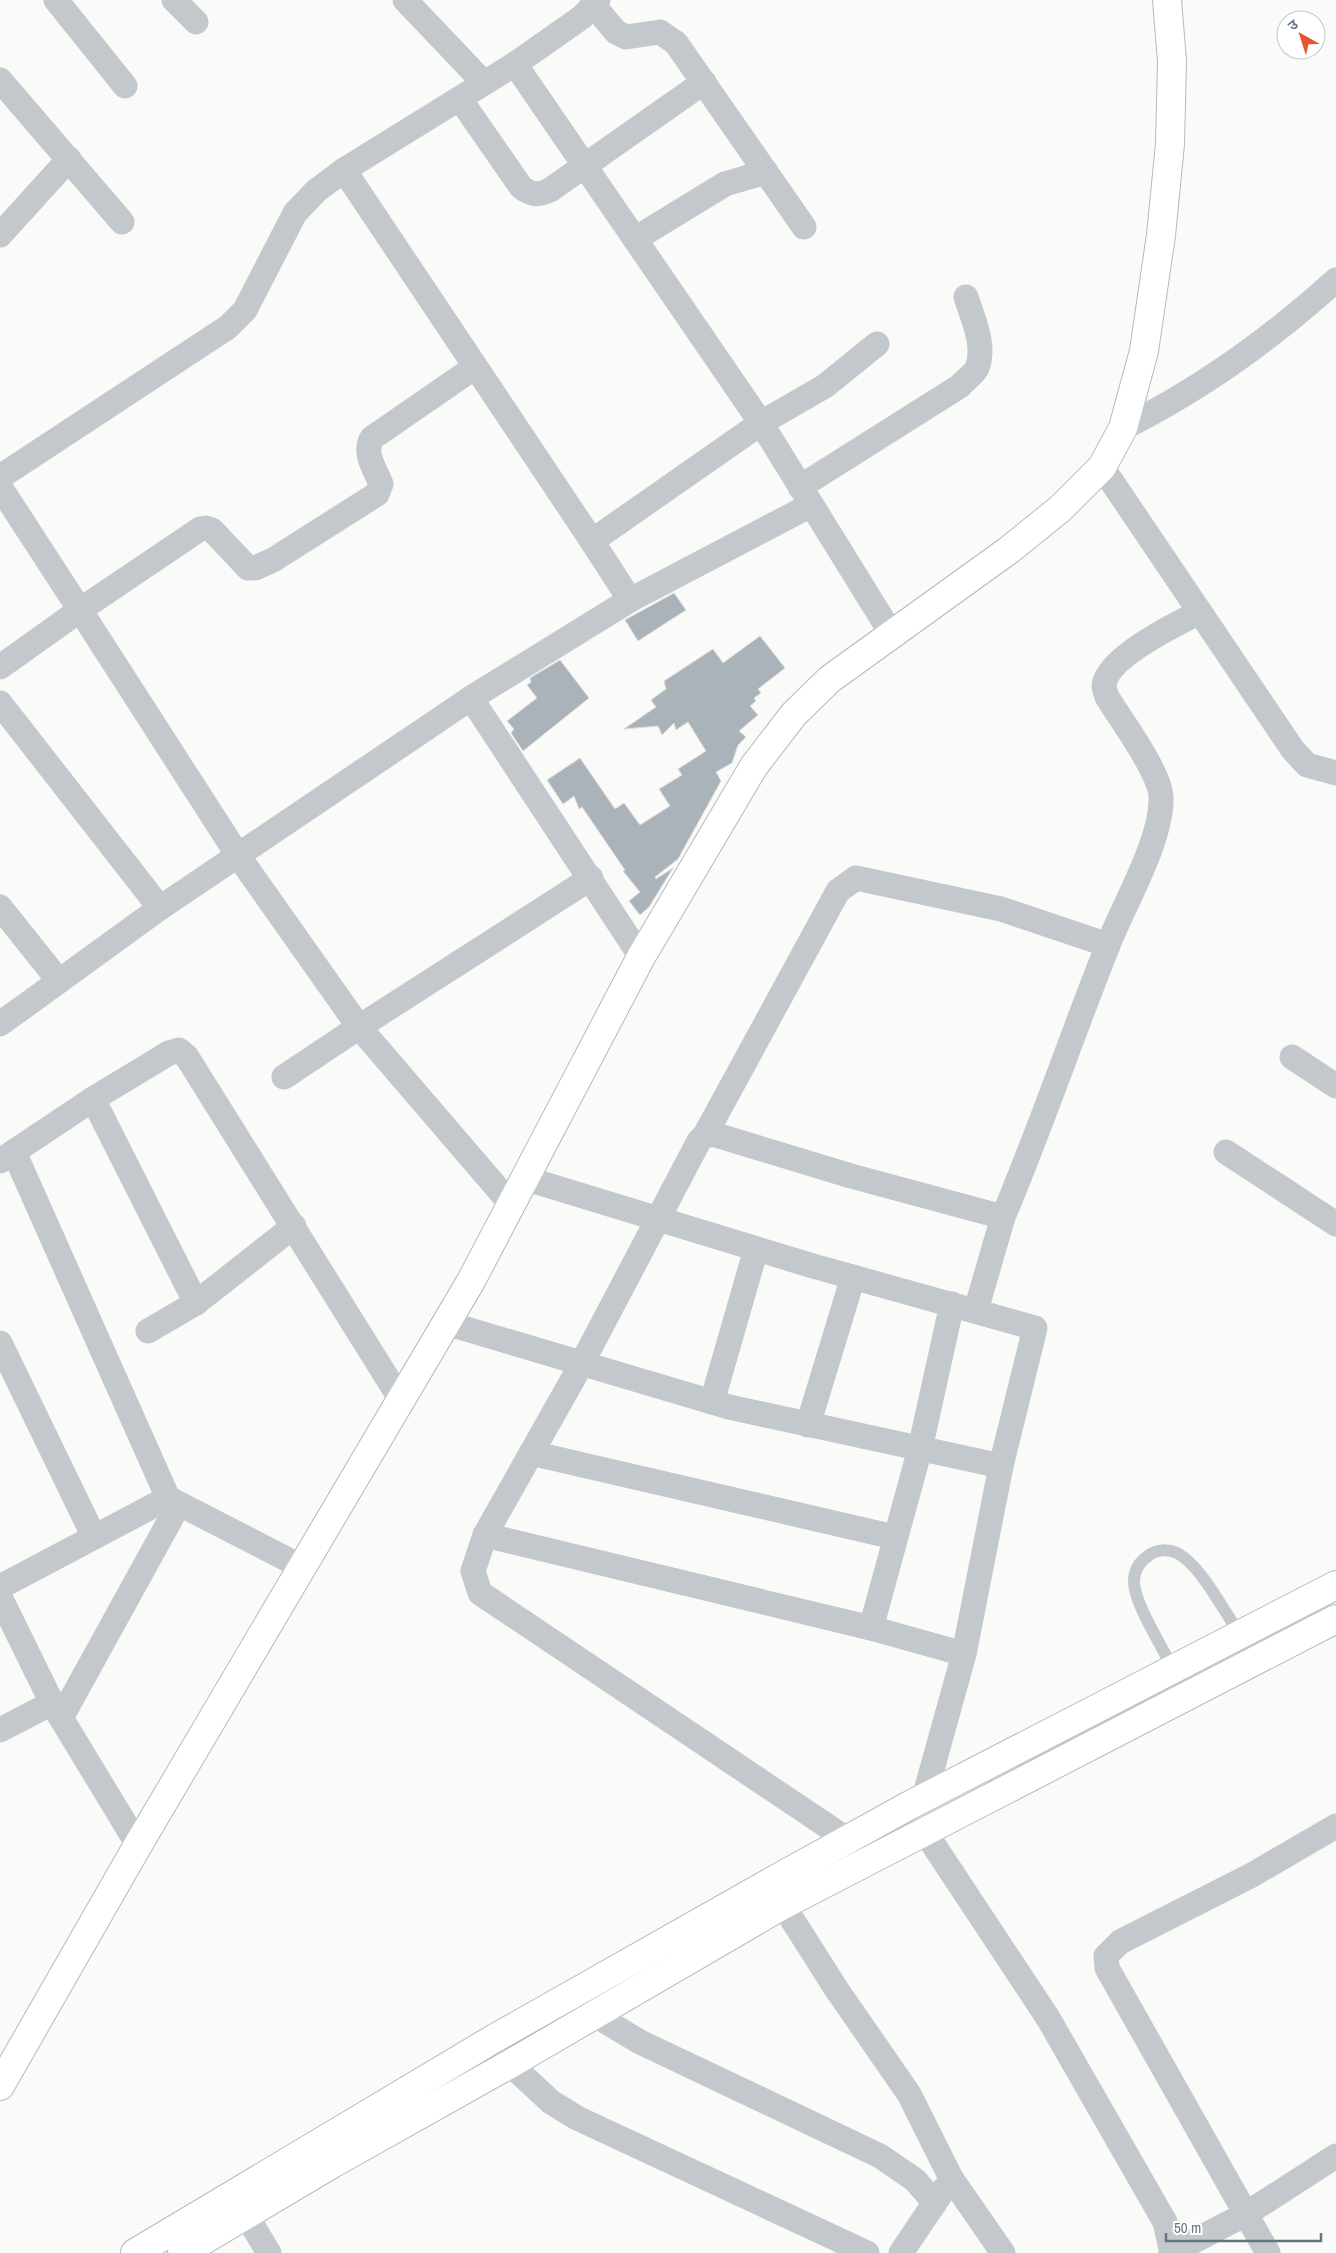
<svg xmlns="http://www.w3.org/2000/svg" width="1336" height="2253" font-family="'Archivo Narrow','Noto Sans Devanagari',sans-serif">
	<style>
		.building { fill: #aab3b9; stroke: #dcdcda }
		.lines { fill: none; stroke-linecap: round; stroke-linejoin: round }
		.secondary-casing { stroke: #b3babf; stroke-width: 30 }
		.primary-casing { stroke: #b5babe; stroke-width: 30 }
		.service { stroke: #c3c8cc; stroke-width: 12 }
		.minor { stroke: #c3c8cc; stroke-width: 25 }
		.secondary { stroke: #fff; stroke-width: 28 }
		.primary { stroke: #fff; stroke-width: 28 }
	</style>
	<rect width="100%" height="100%" fill="#fafaf8"/>
	<!-- building -->
	<g class="building">
		<polygon points="674,593 686,610 638,641 625,620"/>
		<polygon points="760,636 785,668 758,689 761,693 754,698 756,701 750,706 758,715 739,731 746,737 738,745 732,763 716,772 721,781 678,859 655,877 656,879 673,868 649,907 640,915 629,901 640,892 623,871 625,870 582,807 579,809 574,796 563,804 547,780 580,758 615,809 624,803 640,825 670,806 659,789 682,775 678,769 706,751 688,722 676,730 674,723 662,735 658,726 624,729 656,707 651,700 666,689 664,681 713,649 723,663"/>
		<polygon points="560,660 589,698 523,751 511,733 514,729 507,721 537,698 527,685 531,682 530,678"/>
	</g>
	<g class="lines">
		<!-- secondary casing -->
		<g class="secondary-casing">
			<polyline id="secondary" points="0,2086 138,1845 471,1281 641,957 754,766 794,714 830,679 1009,550 1061,508 1102,467 1123,428 1144,351 1161,235 1170,144 1172,61 1167,0"/>
		</g>
		<!-- primary casing -->
		<g class="primary-casing">
			<g id="primary">
				<polyline points="135,2253 495,2038 776,1879 910,1805 1336,1585"/>
				<polyline points="182,2253 332,2164 510,2064 783,1905 1336,1619"/>
			</g>
		</g>
		<!-- service -->
		<path class="service" d="M 1173,1669 C 1163,1648 1134,1603 1134,1582 C 1134,1571 1139,1562 1148,1556 C 1156,1549 1168,1549 1177,1553 C 1201,1565 1224,1612 1240,1634"/>
		<!-- minor -->
		<g class="minor">
			<polyline points="56,0 125,86"/>
			<polyline points="174,0 196,22"/>
			<polyline points="405,0 484,83"/>
			<polyline points="594,6 616,32 626,37 660,32 676,43 804,227"/>
			<polyline points="515,64 582,17 598,0"/>
			<polyline points="0,80 122,222"/>
			<path d="M 460,99 L 521,187 C 532,195 537,196 550,190 L 704,82"/>
			<polyline points="344,170 592,541 630,600"/>
			<polyline points="0,235 69,159"/>
			<polyline points="635,239 725,184 766,172"/>
			<path d="M 1123,428 C 1201,389 1272,338 1336,280"/>
			<polyline points="1102,467 1293,750 1307,765 1336,773"/>
			<polyline points="0,477 228,327 245,310 295,213 316,191 344,170 515,64 761,423 891,633"/>
			<polyline points="0,487 80,610 0,667"/>
			<path d="M 800,487 L 960,386 C 965,380 974,374 977,368 C 986,346 973,319 966,297"/>
			<polyline points="592,541 761,423 825,386 877,344"/>
			<polyline points="471,698 630,600 811,505"/>
			<polyline points="0,703 160,908 471,698 641,957"/>
			<polyline points="0,907 59,981"/>
			<polyline points="0,1024 160,908"/>
			<polyline points="1292,1057 1336,1086"/>
			<path d="M 284,1077 L 359,1027 L 239,857 L 80,610 L 200,529 L 206,528 L 212,530 L 248,568 L 255,568 L 273,560 L 377,494 L 381,484 C 375,469 363,453 372,438 L 475,367"/>
			<polyline points="93,1099 196,1303"/>
			<polyline points="705,1135 838,891 856,878 1001,909 1108,945"/>
			<polyline points="14,1152 168,1498"/>
			<polyline points="1226,1152 1336,1224"/>
			<polyline points="0,1161 93,1099 169,1053 179,1050 187,1057 401,1400"/>
			<polyline points="524,1178 813,1266 1035,1328 1001,1466"/>
			<polyline points="511,1204 359,1027 591,878"/>
			<path d="M 1003,1217 C 1041,1127 1072,1035 1108,945 C 1124,904 1163,839 1161,796 C 1159,771 1121,720 1107,697 C 1106,693 1104,689 1104,686 C 1106,658 1178,623 1200,612"/>
			<polyline points="446,1323 729,1407 1001,1466 964,1654 924,1798"/>
			<polyline points="148,1331 196,1303 294,1226"/>
			<polyline points="0,1343 94,1537"/>
			<polyline points="712,1402 756,1249"/>
			<polyline points="808,1425 853,1277"/>
			<polyline points="531,1453 894,1537"/>
			<polyline points="485,1535 871,1628 964,1654"/>
			<polyline points="0,1587 168,1498 302,1567"/>
			<polyline points="0,1597 52,1703"/>
			<polyline points="871,1628 920,1449 952,1304"/>
			<polyline points="61,1718 179,1504"/>
			<polyline points="0,1730 52,1703 138,1845"/>
			<polyline points="925,1832 1048,2018 1165,2222 1172,2253"/>
			<polyline points="848,1840 480,1593 473,1571 485,1535 582,1363 699,1141 705,1135 716,1135 851,1176 1003,1217 976,1310"/>
			<polyline points="775,1887 783,1905 837,1990 909,2094 951,2178 1003,2253"/>
			<polyline points="595,2015 640,2042 880,2156 915,2180 935,2203"/>
			<polyline points="510,2064 551,2102 577,2118 867,2253"/>
			<polyline points="246,2215 269,2253"/>
			<polyline points="901,2253 944,2189"/>
			<polyline points="1171,2253 1246,2214 1336,2156"/>
			<polyline points="1268,2253 1107,1968 1106,1956 1120,1942 1252,1875 1336,1826"/>
		</g>
		<!-- secondary -->
		<use href="#secondary" class="secondary"/>
		<!-- primary -->
		<use href="#primary" class="primary"/>
	</g>
	<!-- north arrow -->
	<g transform="translate(1301 35) rotate(321)"><circle r="24" fill="#ffffff" stroke="#c1c8cd"/>
	<path d="M0-4L9 19L0 12L-9 19Z" fill="#e4572e"/>
	<text y="-8" font-size="14" font-weight="bold" text-anchor="middle" fill="#657683">उ</text>
	</g>
	<!-- scale -->
	<path d="M1166 2233v8h155v-8" fill="none" stroke="#657683" stroke-width="2.5"/>
	<text x="1174" y="2233" font-size="15" fill="#657683" stroke="#ffffff" stroke-width="4" paint-order="stroke">50 m</text>
</svg>
